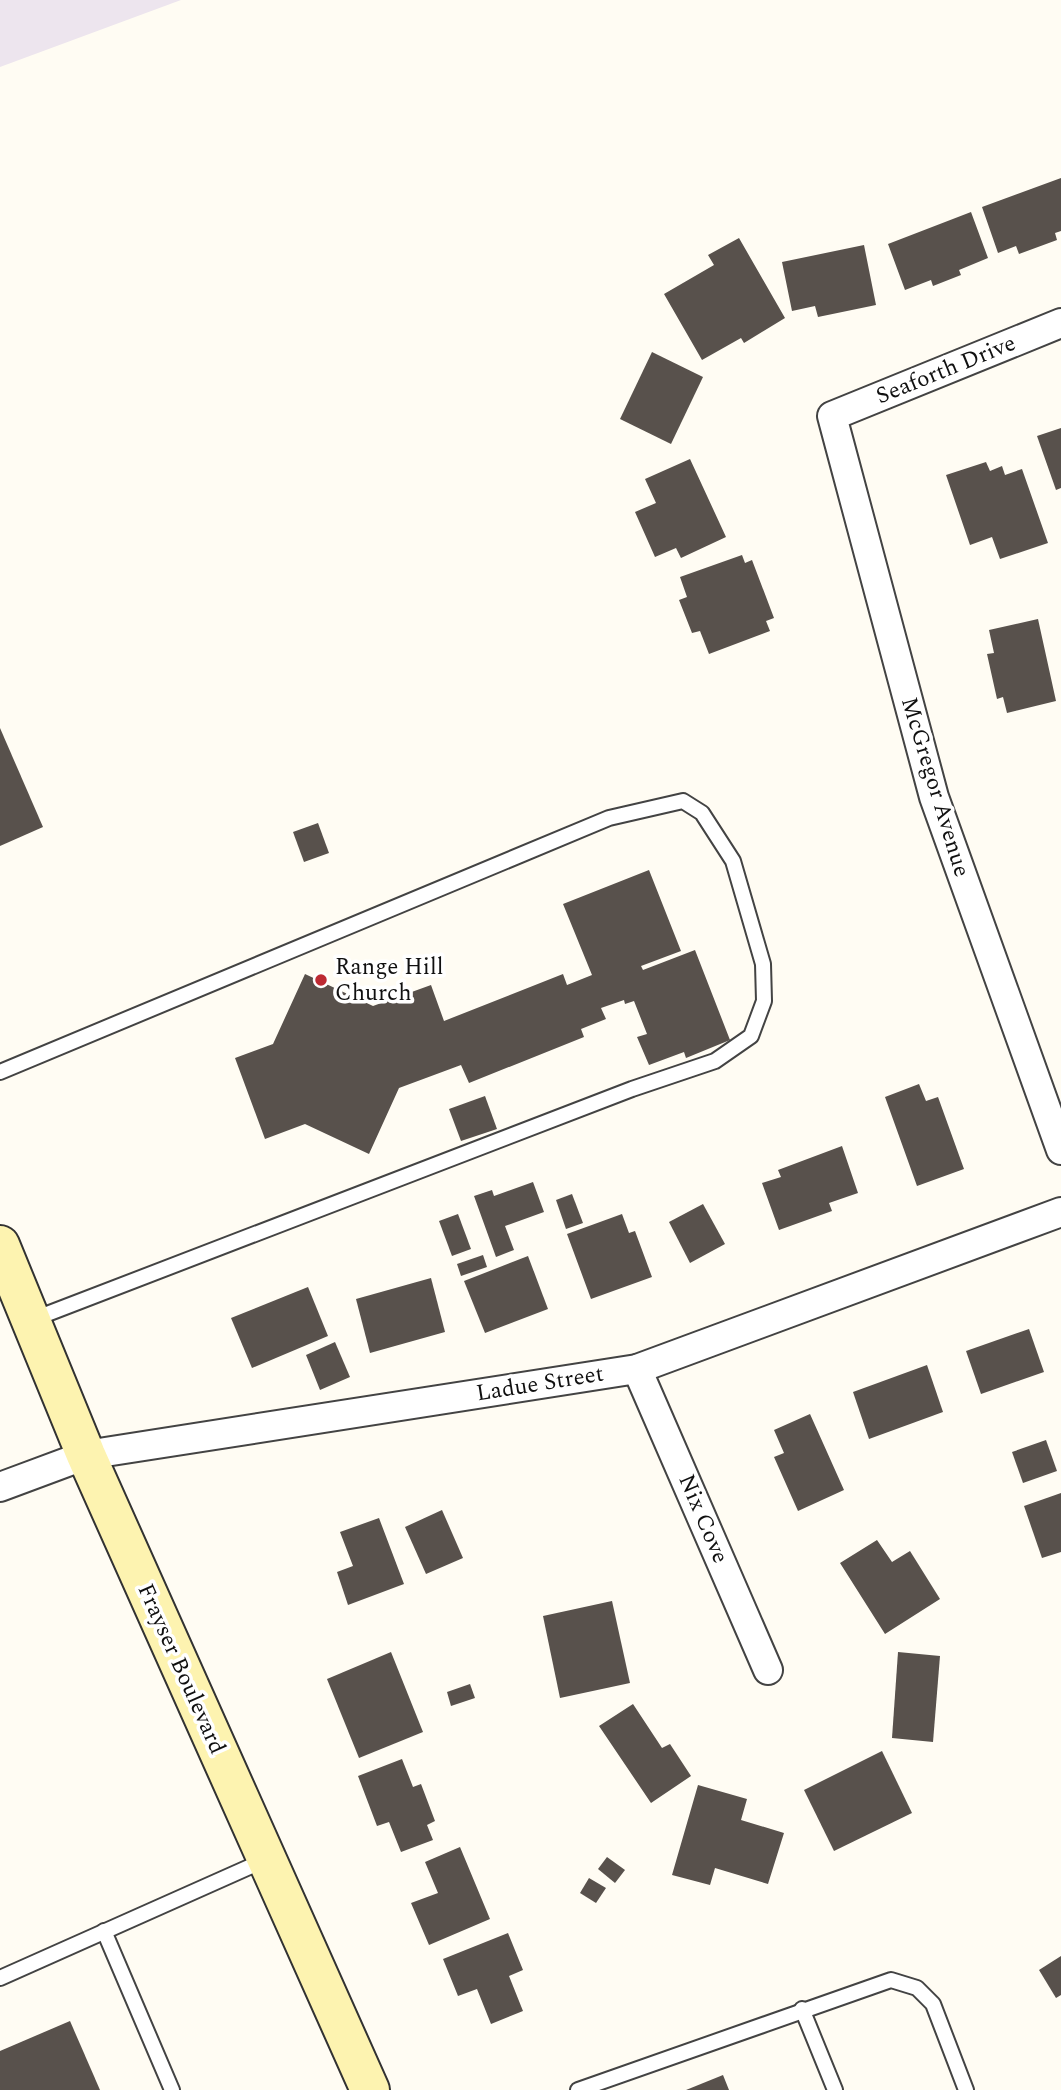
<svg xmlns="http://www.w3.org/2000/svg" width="1061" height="2090" font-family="Spectral,serif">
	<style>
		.industrial { fill: #ede5ee }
		.building { fill: #58514c }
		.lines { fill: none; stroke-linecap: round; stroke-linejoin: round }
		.service-casing { stroke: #434343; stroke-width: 18 }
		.minor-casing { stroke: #434343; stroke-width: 32 }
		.secondary-casing { stroke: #323232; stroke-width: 42 }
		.service { stroke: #fff; stroke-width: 14 }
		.minor { stroke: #fff; stroke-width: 28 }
		.secondary { stroke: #fdf3b0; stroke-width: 38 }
		.poi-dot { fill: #bd2a33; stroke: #fff; stroke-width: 2.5 }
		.labels { text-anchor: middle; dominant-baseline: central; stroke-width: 7; stroke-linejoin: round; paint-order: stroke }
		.street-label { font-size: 23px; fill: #101010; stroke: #fff }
		.poi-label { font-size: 23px; fill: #101010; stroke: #fff; text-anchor: start }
	</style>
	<rect width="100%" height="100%" fill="#fffcf3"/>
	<!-- industrial -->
	<polygon class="industrial" points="0,0 181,0 0,67"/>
	<!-- building -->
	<g class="building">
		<polygon points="1061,178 1061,231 1055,233 1057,240 1019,254 1016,246 998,253 982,207"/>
		<polygon points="971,212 988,258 959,270 961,275 933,286 931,280 905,290 888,244"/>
		<polygon points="739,238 785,318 744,343 741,338 702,360 664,294 714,265 708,255"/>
		<polygon points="864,245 876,305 818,317 815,306 792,311 782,262"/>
		<polygon points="652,352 703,377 671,444 620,419"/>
		<polygon points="1061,428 1061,488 1056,490 1037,436"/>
		<polygon points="690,459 726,537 681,558 676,548 655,557 635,512 656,503 645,479"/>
		<polygon points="986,462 990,471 1002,466 1005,475 1022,469 1048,543 1000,559 992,537 970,545 946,475"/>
		<polygon points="742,555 745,563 752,560 774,618 766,621 770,631 709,654 700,631 692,633 679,600 687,597 680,577"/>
		<polygon points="1038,619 1056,701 1007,713 1003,697 997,699 987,654 994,653 989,630"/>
		<polygon points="0,728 43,827 0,846"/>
		<polygon points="318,823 329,853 304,862 293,832"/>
		<polygon points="649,870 681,951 641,966 643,970 695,950 730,1040 686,1058 684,1052 649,1065 637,1037 647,1034 634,1001 625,1004 624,1000 601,1008 606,1019 581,1029 584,1037 469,1083 461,1065 399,1088 369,1154 305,1124 265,1139 235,1058 273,1044 305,974 373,1006 431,985 444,1021 563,974 567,985 592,975 563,904"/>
		<polygon points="919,1084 926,1101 938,1097 964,1169 917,1186 885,1097"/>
		<polygon points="485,1096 497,1129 461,1141 449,1109"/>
		<polygon points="842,1146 858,1193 829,1203 832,1211 779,1230 762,1183 781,1177 778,1170"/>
		<polygon points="533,1182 544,1212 505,1226 514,1250 496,1257 474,1196 492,1190 494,1196"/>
		<polygon points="572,1194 583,1223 566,1229 556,1200"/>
		<polygon points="703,1204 725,1244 690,1263 669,1222"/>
		<polygon points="458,1214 471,1249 452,1256 439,1221"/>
		<polygon points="622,1214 629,1233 635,1231 652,1277 591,1299 567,1234"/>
		<polygon points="483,1255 487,1267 461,1276 457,1264"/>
		<polygon points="528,1256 548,1309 485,1333 464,1281"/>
		<polygon points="431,1278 445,1332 370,1353 356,1299"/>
		<polygon points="308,1287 328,1336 252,1368 231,1318"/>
		<polygon points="1029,1329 1044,1372 981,1394 966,1351"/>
		<polygon points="335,1342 350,1377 320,1390 306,1355"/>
		<polygon points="927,1365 943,1412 869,1439 853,1392"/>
		<polygon points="810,1414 844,1490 798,1511 774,1457 784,1453 774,1430"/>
		<polygon points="1046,1440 1057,1471 1023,1483 1012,1452"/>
		<polygon points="1061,1493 1061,1552 1042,1558 1024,1506"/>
		<polygon points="442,1510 463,1558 426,1574 405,1527"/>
		<polygon points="379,1518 404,1584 348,1605 337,1572 353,1566 340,1532"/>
		<polygon points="877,1540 892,1562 910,1551 940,1599 885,1634 840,1563"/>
		<polygon points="612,1601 630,1683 560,1698 543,1616"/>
		<polygon points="391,1652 423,1732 359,1758 327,1679"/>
		<polygon points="898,1652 940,1656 933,1742 892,1738"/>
		<polygon points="470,1684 475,1698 451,1706 447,1692"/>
		<polygon points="633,1704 662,1748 670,1744 691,1776 651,1803 599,1726"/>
		<polygon points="882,1751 912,1813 834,1851 804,1790"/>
		<polygon points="402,1759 413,1787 421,1784 435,1821 427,1825 433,1840 401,1852 389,1822 377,1826 358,1776"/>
		<polygon points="698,1785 747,1799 741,1820 784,1833 768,1884 715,1868 710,1885 672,1875"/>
		<polygon points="460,1847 490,1919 429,1945 411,1903 438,1893 425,1862"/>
		<polygon points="607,1857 625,1870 615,1883 598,1869"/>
		<polygon points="589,1878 606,1888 596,1903 580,1893"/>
		<polygon points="508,1933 523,1970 509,1976 523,2011 491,2024 477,1989 458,1996 443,1959"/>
		<polygon points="1061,1956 1061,1995 1056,1998 1039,1970"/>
		<polygon points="70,2021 100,2090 0,2090 0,2051"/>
		<polygon points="723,2075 729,2090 686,2090"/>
	</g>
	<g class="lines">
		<!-- service casing -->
		<g class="service-casing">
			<g id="service">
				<polyline points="0,1072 609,818 683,801 702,813 733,861 763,964 764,1001 751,1036 715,1061 632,1089 34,1319"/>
				<polyline points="104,1931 172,2090"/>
				<polyline points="0,1978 265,1860"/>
				<polyline points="802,2009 835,2090"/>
				<polyline points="578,2090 891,1980 917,1988 933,2004 966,2090"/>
			</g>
		</g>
		<!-- minor casing -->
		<g class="minor-casing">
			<g id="minor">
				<polyline points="1061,323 832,416 934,797 1061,1150"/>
				<polyline points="637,1369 768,1670"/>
				<polyline points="0,1487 86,1455 637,1369 1061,1212"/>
			</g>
		</g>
		<!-- secondary casing -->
		<g class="secondary-casing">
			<polyline id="secondary" points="0,1245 86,1455 370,2090"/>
		</g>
		<!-- service -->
		<use href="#service" class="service"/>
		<!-- minor -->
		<use href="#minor" class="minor"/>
		<!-- secondary -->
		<use href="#secondary" class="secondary"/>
	</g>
	<!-- markers -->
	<circle class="poi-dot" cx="321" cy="980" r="7"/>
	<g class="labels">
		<!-- street labels -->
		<g class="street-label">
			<text transform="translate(946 370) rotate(-22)">Seaforth Drive</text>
			<text transform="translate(935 787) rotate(73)">McGregor Avenue</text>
			<text transform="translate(540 1384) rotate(-9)">Ladue Street</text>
			<text transform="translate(703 1519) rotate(67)">Nix Cove</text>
			<text transform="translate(181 1669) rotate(66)">Frayser Boulevard</text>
		</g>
		<!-- poi labels -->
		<g class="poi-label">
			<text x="335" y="967">Range Hill<tspan x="335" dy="26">Church</tspan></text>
		</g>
	</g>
</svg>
